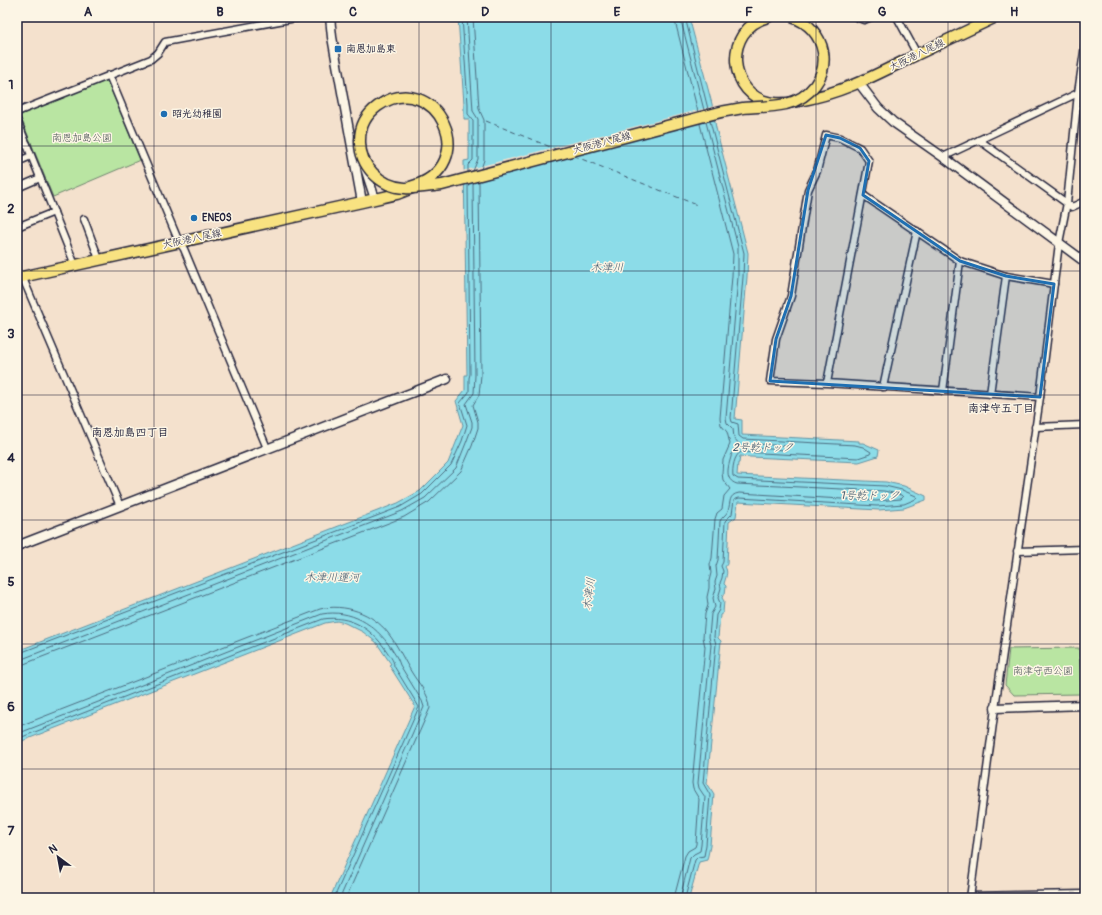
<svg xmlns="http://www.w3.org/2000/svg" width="1102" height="915" font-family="Pangolin,'Klee One',sans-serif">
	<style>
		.green { fill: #b9e5a2; stroke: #6e846e }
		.water { fill: #8cdce8; stroke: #6292a3 }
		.pier { fill: #f4e1cd }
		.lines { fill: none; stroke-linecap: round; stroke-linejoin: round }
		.shore { stroke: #4c6c80; stroke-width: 1 }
		.ferry { stroke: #425a6f; stroke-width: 1; stroke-dasharray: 5 4; stroke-linecap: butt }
		.minor-casing { stroke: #22223b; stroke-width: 9 }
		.tertiary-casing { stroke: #22223b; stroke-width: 11 }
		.primary-casing { stroke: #22223b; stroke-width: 13 }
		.minor { stroke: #fcf5e5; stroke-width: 6 }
		.tertiary { stroke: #fcf5e5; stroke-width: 8 }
		.primary { stroke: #f8e281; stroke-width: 10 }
		.primary-bridge-casing { stroke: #22223b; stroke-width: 13; stroke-linecap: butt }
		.primary-bridge { stroke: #f8e281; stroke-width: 10 }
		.marked { fill: #1f6fb2; fill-opacity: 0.2; stroke: #1f6fb2; stroke-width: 3; stroke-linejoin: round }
		.grid { fill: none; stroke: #22223b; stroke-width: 1; stroke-opacity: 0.55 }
		.poi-dot { fill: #1f6fb2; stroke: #fcf5e5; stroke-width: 1.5 }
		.labels { text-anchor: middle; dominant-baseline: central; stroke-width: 3; stroke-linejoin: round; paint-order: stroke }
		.poi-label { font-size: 10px; font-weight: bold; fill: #22223b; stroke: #fcf5e5; text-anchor: start }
		.street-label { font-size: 10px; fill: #22223b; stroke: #fcf5e5 }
		.park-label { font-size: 10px; fill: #485355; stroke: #fcf5e5 }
		.water-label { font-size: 11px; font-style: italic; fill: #425a6f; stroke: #fcf5e5 }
		.neighbourhood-label { font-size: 11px; font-weight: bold; fill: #22223b; stroke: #fcf5e5 }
		.neatline { fill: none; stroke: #22223b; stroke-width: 1.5 }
		.grid-label { font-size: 13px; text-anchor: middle; font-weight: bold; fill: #22223b }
	</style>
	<rect width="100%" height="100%" fill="#f4e1cd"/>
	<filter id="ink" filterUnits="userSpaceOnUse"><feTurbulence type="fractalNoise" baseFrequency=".025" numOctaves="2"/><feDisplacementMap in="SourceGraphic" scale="8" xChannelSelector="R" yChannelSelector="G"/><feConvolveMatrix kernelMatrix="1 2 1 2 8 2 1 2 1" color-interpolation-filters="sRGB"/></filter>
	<g filter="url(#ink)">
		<!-- green -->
		<g class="green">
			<polygon points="107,80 140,160 53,197 21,118 22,114"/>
			<polygon points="1079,648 1081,694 1014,695 1005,685 1009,649"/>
		</g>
		<!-- water -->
		<path class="water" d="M 458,17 L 689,17 L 712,104 L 716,128 L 748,253 L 747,277 L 735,419 L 742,420 L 742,435 L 859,441 L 859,443 L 863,443 L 879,450 L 878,456 L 859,462 L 750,457 L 740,456 L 739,463 L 738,463 L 737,475 L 886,482 L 904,486 L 926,496 L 926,500 L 904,508 L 879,510 L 738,502 L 736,517 L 729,522 L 727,564 L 725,567 C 729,572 725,579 724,584 L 726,586 L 725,594 L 723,595 L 722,598 L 724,601 L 723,613 L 720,615 L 718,638 L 721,641 L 707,783 L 714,794 L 710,846 L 707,860 L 699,862 L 689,898 L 330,898 L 415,706 L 389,665 L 391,664 L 376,642 L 363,632 L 345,623 L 337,621 L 325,623 L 17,743 L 17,651 L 398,503 L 420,491 L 448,463 L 463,425 L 456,401 L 465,390 L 465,375 L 467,375 L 464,161 L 469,160 L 469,119 L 464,119 L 464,104 Z"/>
		<!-- pier -->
		<polygon class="pier" points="714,106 716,118 462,184 462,171"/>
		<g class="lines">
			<!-- shore -->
			<g class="shore">
				<polyline points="462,17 468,104 468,114 473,120 473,160 468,165 468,172"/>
				<polyline points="467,17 473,111 478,119 478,159 473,171"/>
				<polyline points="473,17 479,109 484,120 484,160 481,169"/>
				<polyline points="674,17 698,112"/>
				<polyline points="680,17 704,110"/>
				<polyline points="685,17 708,109"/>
				<polygon points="757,444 787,446 789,448 786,450 754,448 753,445"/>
				<polyline points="17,654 400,507 422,494 451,465 462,441 467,425 460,403 469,392 469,378 470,374 468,184"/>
				<polyline points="17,659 22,659 402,511 425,498 456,468 466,443 472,427 472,422 466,404 474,393 475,375 473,183"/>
				<polyline points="17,665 24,664 404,517 429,502 461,471 472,446 478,428 478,422 473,405 479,395 481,375 479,182"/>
				<path d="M 17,727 L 320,609 C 344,603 373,613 388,633 C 398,646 404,660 412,673 C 418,683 430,695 430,708 L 346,898"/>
				<path d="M 17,734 L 322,614 C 351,609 375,624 391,648 C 394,653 398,658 400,665 L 422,701 L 424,707 L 340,898"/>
				<path d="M 17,739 L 323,619 C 350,615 371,628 386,650 C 389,655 394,660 394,666 L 419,707 L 334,898"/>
				<polyline points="674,898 685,856 688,851 695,847 696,844 699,799 693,789 692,783 705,647 703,637 705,614 708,605 707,597 709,588 709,581 711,573 710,565 712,558 715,519 717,513 722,509 724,496 730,489 723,480 722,473 723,460 730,444 727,432 721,425 720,418 732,276 733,254 700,124"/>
				<path d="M 680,898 L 690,858 L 694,854 L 700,851 L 701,845 L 705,797 L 699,788 L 698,783 L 711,645 L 709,637 L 711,614 L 715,607 L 713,598 L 716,589 L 715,582 L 717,576 L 716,566 L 718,560 L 720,521 C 722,517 726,515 728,511 C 731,502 728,495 739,493 L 876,501 L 901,499 L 903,497 L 901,495 L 884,491 L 737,484 C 724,480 728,467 731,457 C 732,453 731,454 733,451 C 735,448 738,447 740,445 L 734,438 L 733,429 L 727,423 L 726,418 L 738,277 L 738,247 L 706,122"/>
				<path d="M 685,898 L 695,860 L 698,857 L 704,856 L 706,845 L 710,795 L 703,783 L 716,644 L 714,637 L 716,615 L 719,610 L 720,603 L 718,598 L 721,588 L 720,583 L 722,578 L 723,571 L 721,566 L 723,562 L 725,521 L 732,514 L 734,500 L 739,498 L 877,506 L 904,504 L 916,499 L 917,498 L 916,496 L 902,490 L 885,486 L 738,479 L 733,476 C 732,469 734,455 741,452 L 858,458 L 870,454 L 871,452 L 863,447 L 855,445 L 743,439 L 739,436 L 738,424 L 732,422 L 731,418 L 743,277 L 744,253 L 710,121"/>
			</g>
			<!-- ferry -->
			<g class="ferry">
				<polyline points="486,121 558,150"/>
				<polyline points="574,156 697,205"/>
			</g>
			<!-- minor casing -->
			<g class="minor-casing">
				<g id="minor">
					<polyline points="856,17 864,20 871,17"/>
					<polyline points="897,17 917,54"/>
					<polyline points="109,75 179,242 184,249 267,448"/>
					<polyline points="17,112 151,59 158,53 165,42 301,17"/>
					<polyline points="17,120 75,265"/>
					<polyline points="979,140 1072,207 1085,201"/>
					<polyline points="17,148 27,144"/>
					<polyline points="943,157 1078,93"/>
					<polyline points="17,162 31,156"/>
					<polyline points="17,188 40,178"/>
					<polyline points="863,195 960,261 1006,276 1054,284"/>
					<polyline points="84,219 99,259"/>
					<polyline points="17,227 54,212"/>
					<polyline points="22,276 120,506"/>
					<polyline points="827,383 869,161 860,148 840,138 826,135 817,171 808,190 791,296 776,339 770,381 827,383 1040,397"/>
					<polyline points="883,387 917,231"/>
					<polyline points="943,391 960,261"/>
					<polyline points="990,394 1006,276"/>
					<polyline points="1035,427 1085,425"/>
					<polyline points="1017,551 1085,549"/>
					<polyline points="971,896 1085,894"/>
					<polyline points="970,898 995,708 1040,397 1059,243 1067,203 1078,93 1085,45"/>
				</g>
			</g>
			<!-- tertiary casing -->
			<g class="tertiary-casing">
				<g id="tertiary">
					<polyline points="330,17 332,37 362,202"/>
					<polyline points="859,83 878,108 893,122 943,157 1085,262"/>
					<polyline points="363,162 375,199"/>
					<polyline points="17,546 447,379"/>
					<polyline points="995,708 1085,705"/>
				</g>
			</g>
			<!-- primary casing -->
			<g class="primary-casing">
				<g id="primary">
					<path d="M 768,17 C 722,29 727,98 774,103 C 782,104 790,103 798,101 C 841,94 878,74 916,55 C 943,42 969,30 996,17"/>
					<polyline points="17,278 362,202 397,194 415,187"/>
				</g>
			</g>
			<!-- minor -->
			<use href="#minor" class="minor"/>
			<!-- tertiary -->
			<use href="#tertiary" class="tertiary"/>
			<!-- primary -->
			<use href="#primary" class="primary"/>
			<!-- primary-bridge casing -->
			<g class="primary-bridge-casing">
				<path id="primary-bridge" d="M 410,187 C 486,166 435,66 378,106 C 367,114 360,126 360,140 C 359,165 380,187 405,188 C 417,189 430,186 442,185 L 701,117 C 715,113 729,110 743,108 C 757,107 772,107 786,104 C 810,98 827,77 823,52 C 820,35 808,22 792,17"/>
			</g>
			<!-- primary-bridge -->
			<use href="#primary-bridge" class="primary-bridge"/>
		</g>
	</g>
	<!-- marked area -->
	<path class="marked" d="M 826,135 L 840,138 L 860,148 L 869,161 L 863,195 L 960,261 L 1006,276 L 1054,284 L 1040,397 L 770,381 L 776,339 L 791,296 L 808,190 Z"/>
	<!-- grid -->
	<path class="grid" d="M 154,17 L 154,898M 286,17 L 286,898M 419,17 L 419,898M 551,17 L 551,898M 683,17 L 683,898M 816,17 L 816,898M 948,17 L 948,898M 17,146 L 1085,146M 17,271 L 1085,271M 17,395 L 1085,395M 17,520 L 1085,520M 17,644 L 1085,644M 17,769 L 1085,769"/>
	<!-- markers -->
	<g class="poi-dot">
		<rect x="334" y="45" width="8" height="8" rx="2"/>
		<circle cx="164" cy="114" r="4"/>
		<circle cx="194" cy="218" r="4"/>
	</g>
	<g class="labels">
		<!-- poi labels -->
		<g class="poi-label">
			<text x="346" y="49">南恩加島東</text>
			<text x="172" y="114">昭光幼稚園</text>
			<text x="202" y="218">ENEOS</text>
		</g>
		<!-- street labels -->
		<g class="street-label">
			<text transform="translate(917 55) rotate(-26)">大阪港八尾線</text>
			<text transform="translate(602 143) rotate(-15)">大阪港八尾線</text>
			<text transform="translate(192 239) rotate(-12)">大阪港八尾線</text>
		</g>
		<!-- park labels -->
		<g class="park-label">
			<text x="82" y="138">南恩加島公園</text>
			<text x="1043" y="671">南津守西公園</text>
		</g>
		<!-- water labels -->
		<g class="water-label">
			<text x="607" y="267">木津川</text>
			<text x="763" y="447">2号乾ドック</text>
			<text x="870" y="495">1号乾ドック</text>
			<text x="332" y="577">木津川運河</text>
			<text transform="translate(589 594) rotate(-83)">木津川</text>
		</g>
		<!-- neighbourhood labels -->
		<g class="neighbourhood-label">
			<text x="1001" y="408">南津守五丁目</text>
			<text x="130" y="432">南恩加島四丁目</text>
		</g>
	</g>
	<!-- margin -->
	<rect width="1102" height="915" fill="none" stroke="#fcf5e5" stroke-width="44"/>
	<!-- north arrow -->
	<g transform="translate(58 857) rotate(328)" stroke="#fcf5e5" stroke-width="3" paint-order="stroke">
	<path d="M0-3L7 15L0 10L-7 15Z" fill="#22223b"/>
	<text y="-6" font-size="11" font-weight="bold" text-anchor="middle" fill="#22223b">N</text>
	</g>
	<rect x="22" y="22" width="1058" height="871" class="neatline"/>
	<g class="grid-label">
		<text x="88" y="16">A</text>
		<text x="220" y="16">B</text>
		<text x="353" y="16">C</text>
		<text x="485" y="16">D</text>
		<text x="617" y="16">E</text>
		<text x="749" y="16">F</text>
		<text x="882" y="16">G</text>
		<text x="1014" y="16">H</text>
		<text x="11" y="89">1</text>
		<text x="11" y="213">2</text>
		<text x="11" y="338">3</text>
		<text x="11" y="462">4</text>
		<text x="11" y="586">5</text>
		<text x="11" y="711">6</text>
		<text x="11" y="835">7</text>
	</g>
</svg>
